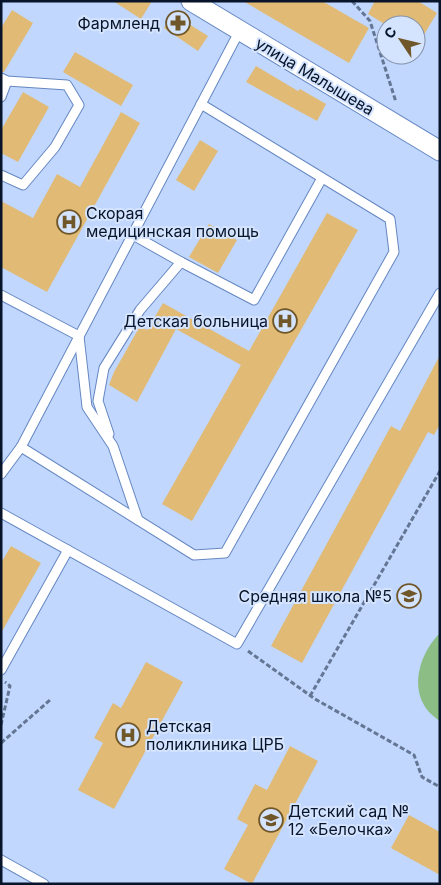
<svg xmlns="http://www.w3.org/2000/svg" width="441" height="885" font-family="Inter,sans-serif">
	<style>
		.green { fill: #8cbd85 }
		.building { fill: #e1bb75 }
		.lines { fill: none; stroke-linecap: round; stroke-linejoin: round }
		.service-casing { stroke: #6587c2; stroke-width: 11 }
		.minor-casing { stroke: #6587c2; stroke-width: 21 }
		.path { stroke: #647694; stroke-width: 3; stroke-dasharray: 5 2.5; stroke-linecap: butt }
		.service { stroke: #fff; stroke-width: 9 }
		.minor { stroke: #fff; stroke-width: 19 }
		.labels { text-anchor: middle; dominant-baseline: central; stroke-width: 4; stroke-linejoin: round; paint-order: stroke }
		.poi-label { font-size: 16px; fill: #07142a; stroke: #d5e4fe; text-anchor: end }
		.street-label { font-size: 16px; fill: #07142a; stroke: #d5e4fe }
	</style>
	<rect width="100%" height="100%" fill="#c1d7fe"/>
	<!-- green -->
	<path class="green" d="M 440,633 L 440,721 C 406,700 416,657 440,633 Z"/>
	<!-- building -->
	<g class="building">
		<polygon points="113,1 152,1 141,19"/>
		<polygon points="243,1 322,1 369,28 349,63"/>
		<polygon points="375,1 418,1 437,13 416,48 416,25 386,25 368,14"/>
		<polygon points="12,10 33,23 4,72 1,72 1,28"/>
		<polygon points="173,14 208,36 198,51 164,28"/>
		<polygon points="75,52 133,85 121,106 63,72"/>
		<polygon points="256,66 298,91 300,89 326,104 317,121 246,82"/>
		<polygon points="23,92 49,107 18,162 1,153 1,130"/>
		<polygon points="121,112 140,123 47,292 1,267 1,201 33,218 57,174 80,187"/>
		<polygon points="200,140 218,151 194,191 176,180"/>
		<polygon points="327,213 358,230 192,521 162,504 241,365 176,329 137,402 109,385 114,372 140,326 147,330 163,303 249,351"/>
		<polygon points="209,224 237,240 218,273 189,257"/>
		<polygon points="440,355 440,424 434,435 428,432 302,663 271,646 391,426 400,431"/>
		<polygon points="11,546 41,563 1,633 1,563"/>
		<polygon points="146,662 183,682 114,809 78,790 103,743 94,738 113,703 121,708"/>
		<polygon points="290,746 318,761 252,884 224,869 248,825 237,819 255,784 267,790"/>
		<polygon points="409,815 440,832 440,875 391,848"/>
	</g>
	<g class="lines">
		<!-- service casing -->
		<g class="service-casing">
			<g id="service">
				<polyline points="1,78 7,81 67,85 79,105 55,147 23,185 1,175"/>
				<polyline points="1,97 7,81"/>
				<polyline points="181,262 254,300 322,178"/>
				<polyline points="1,295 79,336 87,407 113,446 138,520"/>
				<polyline points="109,434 98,401 104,368 140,310 181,262 133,235"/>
				<polyline points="21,447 194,555 225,553 394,252 390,219 201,104"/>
				<polyline points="1,474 21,447 240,30"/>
				<polyline points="1,513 237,644 440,293"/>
				<polyline points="1,670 68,550"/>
				<polyline points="1,860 44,884"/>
			</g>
		</g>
		<!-- minor casing -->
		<g class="minor-casing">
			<polyline id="minor" points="191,1 440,151"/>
		</g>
		<!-- path -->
		<g class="path">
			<polyline points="352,1 370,21 396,102"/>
			<polyline points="248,651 315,699 414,755 422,777 440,787"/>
			<polyline points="310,696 440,471"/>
			<polyline points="1,725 10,686 5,682"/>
			<polyline points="1,743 50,700"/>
		</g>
		<!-- service -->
		<use href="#service" class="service"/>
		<!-- minor -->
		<use href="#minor" class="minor"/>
	</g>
	<!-- icons -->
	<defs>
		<g id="pharmacy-ring" transform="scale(1.25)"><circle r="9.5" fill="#d5e4fe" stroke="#705729" stroke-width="1.5"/><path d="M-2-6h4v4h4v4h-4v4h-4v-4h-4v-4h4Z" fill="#705729"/></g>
		<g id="hospital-ring" transform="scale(1.25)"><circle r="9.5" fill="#d5e4fe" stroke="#705729" stroke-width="1.5"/><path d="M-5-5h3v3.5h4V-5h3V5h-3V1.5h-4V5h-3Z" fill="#705729"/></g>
		<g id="school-ring" transform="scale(1.25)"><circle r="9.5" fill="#d5e4fe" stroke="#705729" stroke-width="1.5"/><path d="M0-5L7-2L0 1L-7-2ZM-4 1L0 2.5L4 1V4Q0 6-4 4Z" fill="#705729"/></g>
	</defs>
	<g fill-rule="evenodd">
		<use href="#pharmacy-ring" x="178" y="23"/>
		<use href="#hospital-ring" x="69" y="222"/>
		<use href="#hospital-ring" x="285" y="321"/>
		<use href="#school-ring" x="409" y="596"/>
		<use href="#hospital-ring" x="128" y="735"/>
		<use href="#school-ring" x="271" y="820"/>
	</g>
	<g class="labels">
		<!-- poi labels -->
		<g class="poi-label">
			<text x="160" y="23">Фармленд</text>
			<text x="86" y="213" text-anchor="start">Скорая<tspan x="86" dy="18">медицинская помощь</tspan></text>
			<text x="268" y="321">Детская больница</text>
			<text x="392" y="596">Средняя школа №5</text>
			<text x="146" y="726" text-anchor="start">Детская<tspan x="146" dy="18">поликлиника ЦРБ</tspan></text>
			<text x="288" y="811" text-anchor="start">Детский сад №<tspan x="288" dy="18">12 «Белочка»</tspan></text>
		</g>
		<!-- street labels -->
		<g class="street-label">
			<text transform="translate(315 76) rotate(31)">улица Малышева</text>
		</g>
	</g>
	<!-- border -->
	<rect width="441" height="885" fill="none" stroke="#07142a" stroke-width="5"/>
	<!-- north arrow -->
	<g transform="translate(401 40) rotate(305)"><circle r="24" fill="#d5e4fe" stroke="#8391a9"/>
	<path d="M0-4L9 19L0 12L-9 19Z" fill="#705729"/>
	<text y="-8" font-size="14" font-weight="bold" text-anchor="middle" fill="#07142a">С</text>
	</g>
</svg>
